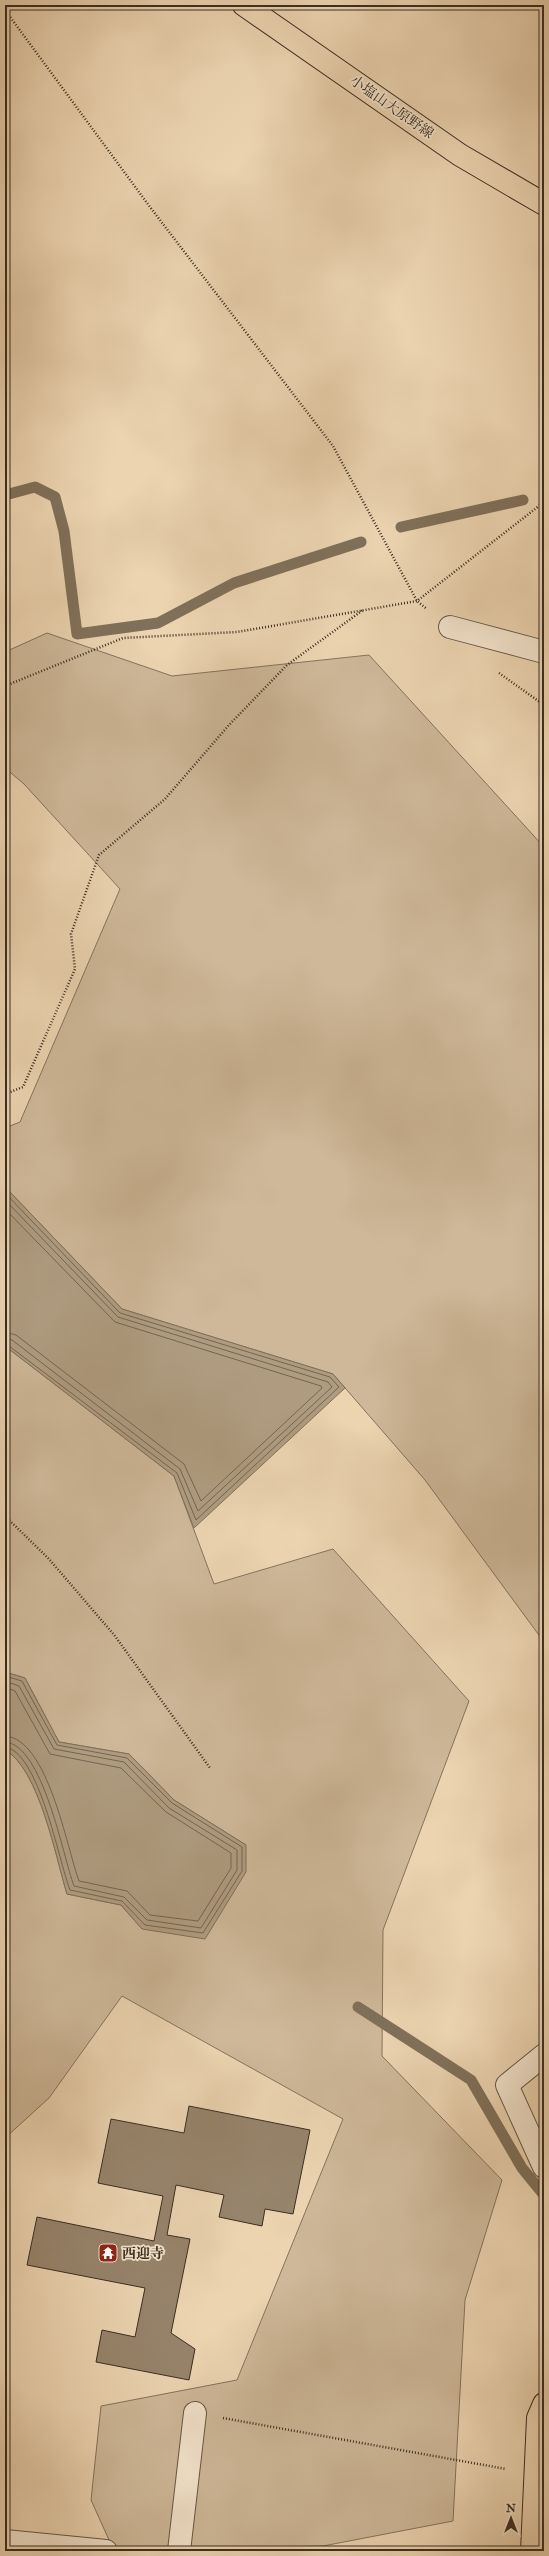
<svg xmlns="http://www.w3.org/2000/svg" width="549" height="2556" font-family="'IM FELL Double Pica','Noto Serif JP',serif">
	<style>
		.green { fill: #ceb899; stroke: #84735e }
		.water { fill: #af9c80; stroke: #80705a }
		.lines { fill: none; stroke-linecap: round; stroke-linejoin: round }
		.shore { stroke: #746551; stroke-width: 1 }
		.stream { stroke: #80705a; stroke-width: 11 }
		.building { fill: #97846c; stroke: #3a2e22 }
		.minor-casing { stroke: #665846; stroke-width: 24 }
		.major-casing { stroke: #3a2e22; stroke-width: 24 }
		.path { stroke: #3a2e22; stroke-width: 2.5; stroke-dasharray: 1 2; stroke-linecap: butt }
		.minor { stroke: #f3e3cc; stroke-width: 22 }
		.major { stroke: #ecd4b1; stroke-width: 22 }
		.labels { text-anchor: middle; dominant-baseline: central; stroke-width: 3.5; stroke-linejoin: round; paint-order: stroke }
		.street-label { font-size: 14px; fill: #3a2e22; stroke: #f3e3cc }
		.poi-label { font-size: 14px; font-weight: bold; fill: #3a2e22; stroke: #f3e3cc; text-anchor: start }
	</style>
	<rect width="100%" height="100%" fill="#ecd4b1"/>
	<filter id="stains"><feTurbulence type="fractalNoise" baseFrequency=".005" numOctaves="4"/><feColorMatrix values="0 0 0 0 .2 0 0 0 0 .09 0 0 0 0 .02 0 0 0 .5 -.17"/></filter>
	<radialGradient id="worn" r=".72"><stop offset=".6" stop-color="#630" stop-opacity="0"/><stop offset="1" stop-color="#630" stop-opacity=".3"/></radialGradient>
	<!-- green -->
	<g class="green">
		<polygon points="47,633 172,676 369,655 544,847 544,1642 425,1480 333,1374 122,1309 7,1189 5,1190 5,1128 20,1122 120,889 24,784 5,768 5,652"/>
		<path d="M 5,1346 L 174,1476 L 214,1584 L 333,1549 L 469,1701 L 383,1930 L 382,2056 L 502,2180 L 465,2300 L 453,2521 L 323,2546 L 114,2551 L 91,2500 L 101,2406 L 237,2380 L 343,2119 L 122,1996 L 49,2098 L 5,2138 L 5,1750 C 39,1768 56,1858 67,1894 L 121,1905 L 142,1929 L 246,1845 L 174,1800 L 129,1754 L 59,1742 L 25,1678 L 5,1672 Z"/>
	</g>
	<!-- water -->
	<g class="water">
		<polygon points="7,1189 122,1309 333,1374 345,1388 194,1528 174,1476 5,1346 5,1190"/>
		<path d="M 5,1672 L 25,1678 L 59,1742 L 129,1754 L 174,1800 L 246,1845 L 246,1872 L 205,1939 L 142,1929 L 121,1905 L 67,1894 C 56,1858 39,1768 5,1750 Z"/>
	</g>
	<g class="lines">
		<!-- shore -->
		<g class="shore">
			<polyline points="5,1193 120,1313 330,1377 339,1387 196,1520 177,1473 5,1343"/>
			<polyline points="5,1200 118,1317 328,1382 332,1387 198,1511 180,1469 12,1340 5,1338"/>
			<polyline points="5,1209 115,1322 321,1386 322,1388 201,1501 184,1464 16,1335 5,1332"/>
			<path d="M 5,1676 L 22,1681 L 57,1745 L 127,1758 L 172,1803 L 242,1847 L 242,1871 L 203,1933 L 145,1925 L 122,1901 L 70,1890 C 59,1862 39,1751 5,1747"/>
			<path d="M 5,1681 L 19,1686 L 54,1749 L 124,1762 L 169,1808 L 237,1850 L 237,1870 L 201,1928 L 147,1920 L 124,1897 L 74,1886 C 63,1857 43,1744 5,1742"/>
			<path d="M 5,1687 L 15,1691 L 50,1754 L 121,1768 L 166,1812 L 231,1853 L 231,1868 L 198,1921 L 150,1915 L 127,1891 L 79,1881 C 67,1849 48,1738 5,1736"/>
		</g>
		<!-- stream -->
		<g class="stream">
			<polyline points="5,495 35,487 55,497 64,531 77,634 158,623 234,583 361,542"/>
			<polyline points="401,527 523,500"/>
			<polyline points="358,2007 471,2080 522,2168 544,2195"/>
		</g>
	</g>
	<!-- building -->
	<polygon class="building" points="189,2106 310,2130 293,2214 265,2209 262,2226 219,2217 224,2195 176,2185 167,2235 190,2239 171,2333 195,2349 189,2380 96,2362 102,2330 135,2337 145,2288 27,2265 37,2217 154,2241 163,2196 98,2183 111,2119 184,2133"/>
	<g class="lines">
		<!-- minor casing -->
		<g class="minor-casing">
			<g id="minor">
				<polyline points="450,627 544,652"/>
				<polyline points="544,2055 507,2085 544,2167"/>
				<polyline points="5,2541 106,2551"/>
				<polyline points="179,2551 195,2413"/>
			</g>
		</g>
		<!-- major casing -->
		<g class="major-casing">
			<g id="major">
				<polyline points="244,5 460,155 544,204"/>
				<polyline points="532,2551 538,2418 544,2404"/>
			</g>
		</g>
		<!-- path -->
		<g class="path">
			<polyline points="5,10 150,207 333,446 417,601 427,609"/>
			<polyline points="499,673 544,705"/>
			<polyline points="5,686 123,638 237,632 417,601 544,502"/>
			<polyline points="5,1094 23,1087 75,969 71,934 99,855 165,799 229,725 287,665 363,610"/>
			<polyline points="5,1516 49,1559 115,1636 210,1768"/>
			<polyline points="223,2418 506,2469"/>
		</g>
		<!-- minor -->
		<use href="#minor" class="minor"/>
		<!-- major -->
		<use href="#major" class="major"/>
	</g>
	<!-- icons -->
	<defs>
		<g id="temple-square" transform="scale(1)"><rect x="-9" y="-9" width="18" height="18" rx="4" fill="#8f2418" stroke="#f3e3cc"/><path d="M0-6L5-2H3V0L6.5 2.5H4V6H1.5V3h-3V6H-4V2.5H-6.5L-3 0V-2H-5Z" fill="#fff"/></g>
	</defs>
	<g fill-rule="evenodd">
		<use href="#temple-square" x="108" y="2253"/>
	</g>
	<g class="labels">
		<!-- street labels -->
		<g class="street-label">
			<text transform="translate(392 107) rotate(35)">小塩山大原野線</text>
		</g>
		<!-- poi labels -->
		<g class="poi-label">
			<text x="122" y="2253">西迎寺</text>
		</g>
	</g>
	<!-- margin -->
	<rect width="549" height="2556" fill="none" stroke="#ecd4b1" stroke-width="20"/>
	<rect x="6" y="6" width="537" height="2544" fill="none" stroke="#3a2e22" stroke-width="2"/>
	<rect x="10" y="10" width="529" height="2536" fill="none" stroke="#3a2e22"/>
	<!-- north arrow -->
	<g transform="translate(511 2518)" stroke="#f3e3cc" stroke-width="3" paint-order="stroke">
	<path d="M0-3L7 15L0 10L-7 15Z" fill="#3a2e22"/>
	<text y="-6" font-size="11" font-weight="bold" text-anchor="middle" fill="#3a2e22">N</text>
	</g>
	<rect width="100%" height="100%" filter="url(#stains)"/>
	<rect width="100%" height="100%" fill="url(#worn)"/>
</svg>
